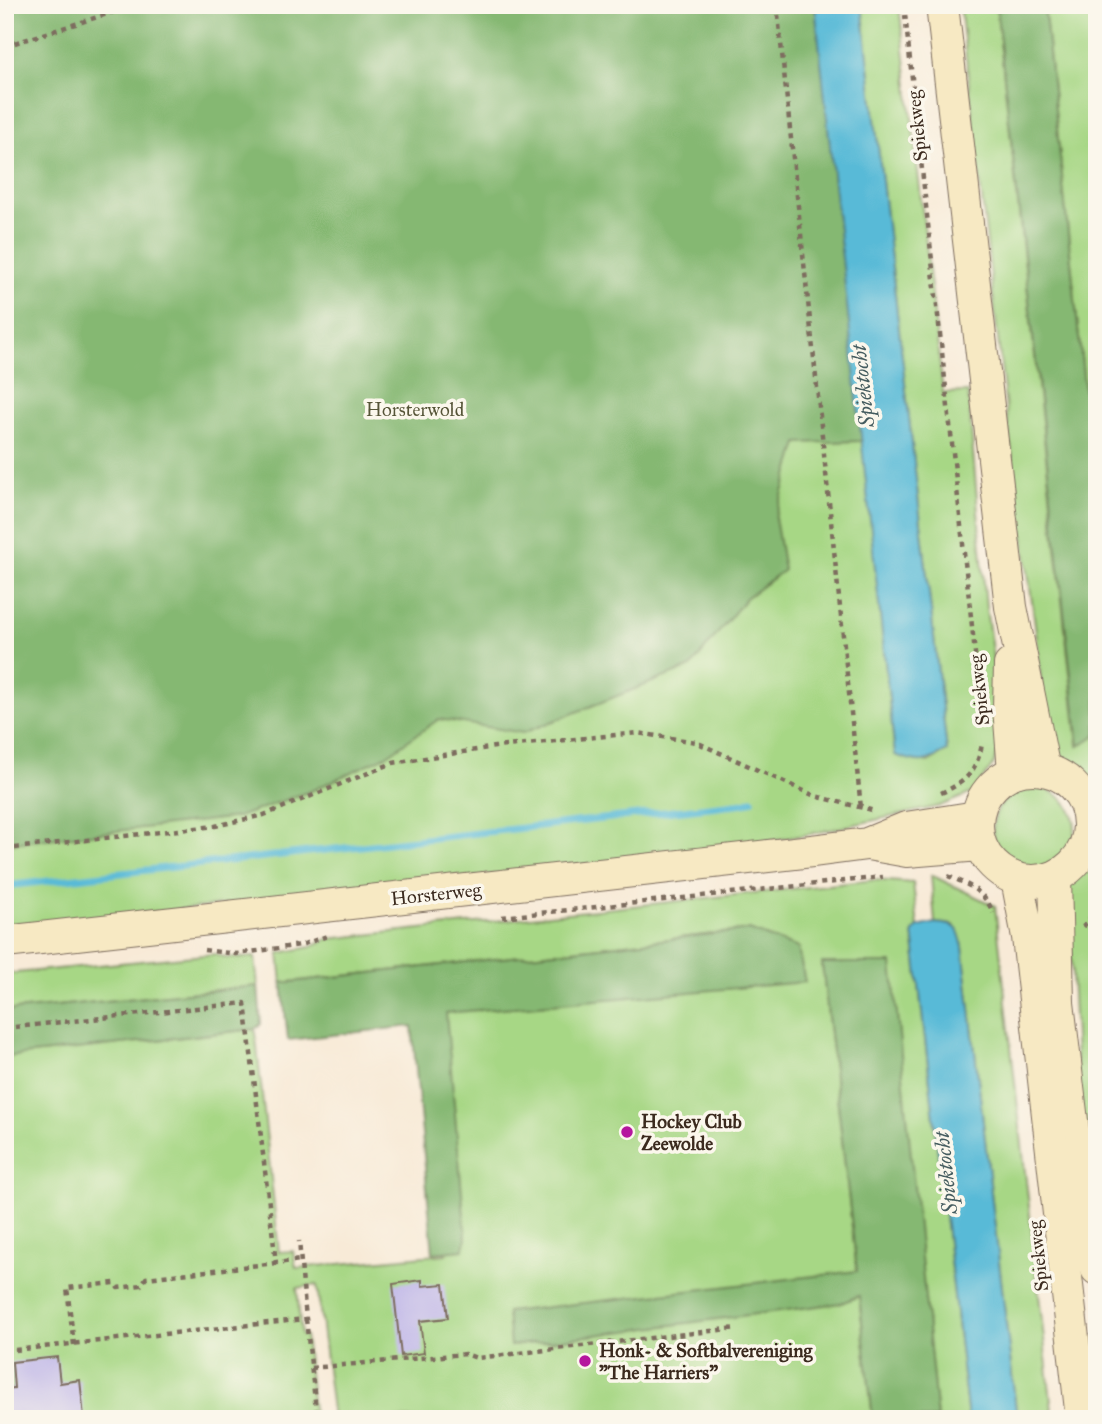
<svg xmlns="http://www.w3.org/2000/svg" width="1102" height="1424" font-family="'IM FELL Great Primer',serif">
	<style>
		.green { fill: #a7d785; stroke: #718052; stroke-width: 2 }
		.forest { fill: #85b872; stroke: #607148; stroke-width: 2 }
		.water { fill: #58bad7; stroke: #4a727a; stroke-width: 2 }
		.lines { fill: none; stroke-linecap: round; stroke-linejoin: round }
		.stream { stroke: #58bad7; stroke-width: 7 }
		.building { fill: #c2bae8 }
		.secondary-casing { stroke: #7d6d5f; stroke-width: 34 }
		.path { stroke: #7d6d5f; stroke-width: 4.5; stroke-dasharray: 5 5; stroke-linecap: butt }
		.secondary { stroke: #f7e9c3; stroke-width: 32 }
		.poi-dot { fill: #b5179e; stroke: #fbf7ec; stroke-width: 2.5 }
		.labels { text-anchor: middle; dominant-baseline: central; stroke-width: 7; stroke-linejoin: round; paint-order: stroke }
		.street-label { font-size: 19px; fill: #3b2a1e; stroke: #fbf7ec }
		.park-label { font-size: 19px; fill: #565538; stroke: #fbf7ec }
		.poi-label { font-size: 19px; font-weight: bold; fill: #3b2a1e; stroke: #fbf7ec; text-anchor: start }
		.water-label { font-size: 21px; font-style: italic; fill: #455c5f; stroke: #fbf7ec }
	</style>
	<rect width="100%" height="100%" fill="#fbf7ec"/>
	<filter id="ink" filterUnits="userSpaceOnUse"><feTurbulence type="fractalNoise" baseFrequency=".0143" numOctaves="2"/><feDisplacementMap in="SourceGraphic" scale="14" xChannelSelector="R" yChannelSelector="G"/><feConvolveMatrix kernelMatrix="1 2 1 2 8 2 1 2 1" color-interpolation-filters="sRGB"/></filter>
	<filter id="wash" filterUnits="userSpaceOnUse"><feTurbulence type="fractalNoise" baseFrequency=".00686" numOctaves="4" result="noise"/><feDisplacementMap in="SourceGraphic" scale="28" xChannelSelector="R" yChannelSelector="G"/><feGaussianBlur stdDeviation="1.57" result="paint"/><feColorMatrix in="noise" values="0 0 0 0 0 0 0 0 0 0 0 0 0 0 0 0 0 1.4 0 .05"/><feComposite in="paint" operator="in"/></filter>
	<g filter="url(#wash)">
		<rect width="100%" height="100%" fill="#f8ead7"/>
		<!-- green -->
		<g class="green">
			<polygon points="5,5 835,441 862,441 895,755 928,762 947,751 862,5 899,5 943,393 968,392 986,608 1002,722 1001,744 993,765 972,793 940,806 810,834 726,849 5,929"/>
			<polygon points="960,5 996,5 1078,746 1097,734 1097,806 1093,794 1075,770 1063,764 1055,754 1046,735 1037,639 1006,409"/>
			<polygon points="1044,5 1097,5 1097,508"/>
			<circle cx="1034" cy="829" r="41"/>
			<polygon points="1097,852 1097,1234 1079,1123 1068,887"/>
			<polygon points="931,875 995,906 1053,1419 1017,1419 963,947 954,925 935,923"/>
			<polygon points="874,880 913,883 918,927 913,933 968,1419 937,1419 911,1166 822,964 857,1271 841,1303 859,1295 873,1419 333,1419 317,1285 297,1288 301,1335 305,1335 314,1419 5,1419 5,1057 255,1029 279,1252 293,1251 296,1268 446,1254 423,1017 798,948 749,930 282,983 279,953 311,947 328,939"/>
			<polygon points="215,954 227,958 255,957 258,986 5,1011 5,974"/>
		</g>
		<!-- forest -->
		<g class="forest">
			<polygon points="5,5 815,5 862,441 798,443 775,518 784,570 746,598 691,667 523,733 439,719 386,756 313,790 238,817 5,844"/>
			<polygon points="996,5 1044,5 1097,508 1097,734 1079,746"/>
			<polygon points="749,930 798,948 805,982 446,1013 466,1238 463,1250 433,1253 412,1026 288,1040 282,983"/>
			<polygon points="822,963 892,963 937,1419 873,1419 859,1296 841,1303 510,1346 507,1312 857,1271"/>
			<polygon points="258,986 261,1024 255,1029 5,1057 5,1011"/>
		</g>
		<!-- water -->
		<g class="water">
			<path d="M 815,5 L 862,5 L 947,751 C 924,764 920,764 895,755 Z"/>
			<path d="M 935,923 C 958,925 957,925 963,947 L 1017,1419 L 968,1419 L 913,932 L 918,927 Z"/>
		</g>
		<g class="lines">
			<!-- stream -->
			<polyline class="stream" points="5,886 745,803 752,800"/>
		</g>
		<g id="blocks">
			<!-- building -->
			<g class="building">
				<polygon points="422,1280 422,1286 444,1284 448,1318 420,1321 424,1353 401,1356 393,1284"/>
				<polygon points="57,1357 60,1383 80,1380 84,1417 5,1419 5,1389 14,1388 12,1362"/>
			</g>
		</g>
	</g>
	<g filter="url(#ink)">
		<use href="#blocks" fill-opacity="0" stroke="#7d6d5f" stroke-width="2"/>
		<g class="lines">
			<!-- secondary casing -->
			<g class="secondary-casing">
				<g id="secondary">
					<polyline points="942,5 1011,607 1044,770"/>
					<polyline points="1010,665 1009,707 1014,772"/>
					<circle cx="1033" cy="825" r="56"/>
					<polyline points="868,844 907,851 980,845"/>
					<polyline points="1055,877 1058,1003 1076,1155 1097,1269"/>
					<polyline points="1017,879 1028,937 1082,1419"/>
					<polyline points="5,942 812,851 867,844 906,828 977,817"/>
				</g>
			</g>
			<!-- path -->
			<g class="path">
				<polyline points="777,5 861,808"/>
				<polyline points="904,5 979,690"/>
				<polyline points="5,46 136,5"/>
				<path d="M 941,793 C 967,782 977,770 982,744"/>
				<polyline points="5,849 215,826 264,815 393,763 495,747 637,733 696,742 815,796 875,811"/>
				<path d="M 948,876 C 967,884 985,891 993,913"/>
				<polyline points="502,917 883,877"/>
				<polyline points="1083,927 1097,909"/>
				<polyline points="204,950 236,954 301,945 330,935"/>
				<polyline points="5,1028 245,1003 276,1263 300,1260"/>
				<polyline points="306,1319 317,1419"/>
				<polyline points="74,1345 67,1288 115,1283 118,1288 141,1285 146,1278 276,1263"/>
				<polyline points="5,1351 306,1319 299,1241"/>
				<polyline points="311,1368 465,1354 477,1358 737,1328"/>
			</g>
			<!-- secondary -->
			<use href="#secondary" class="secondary"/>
		</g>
	</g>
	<!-- markers -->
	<g class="poi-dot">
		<circle cx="627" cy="1132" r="7"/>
		<circle cx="585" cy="1361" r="7"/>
	</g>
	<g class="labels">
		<!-- street labels -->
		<g class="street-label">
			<text transform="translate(917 126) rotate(-96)">Spiekweg</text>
			<text transform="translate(979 690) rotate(-96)">Spiekweg</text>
			<text transform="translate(436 894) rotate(-6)">Horsterweg</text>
			<text transform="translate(1038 1256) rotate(-96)">Spiekweg</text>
		</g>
		<!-- park labels -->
		<g class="park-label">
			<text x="415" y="409">Horsterwold</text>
		</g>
		<!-- poi labels -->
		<g class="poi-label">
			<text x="641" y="1121">Hockey Club<tspan x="641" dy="22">Zeewolde</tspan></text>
			<text x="599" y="1350">Honk- &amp; Softbalvereniging<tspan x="599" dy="22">"The Harriers"</tspan></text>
		</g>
		<!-- water labels -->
		<g class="water-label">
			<text transform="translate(863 386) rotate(-96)">Spiektocht</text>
			<text transform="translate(946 1173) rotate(-96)">Spiektocht</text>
		</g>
	</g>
	<!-- margin -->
	<rect width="1102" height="1424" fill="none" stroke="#fbf7ec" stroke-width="28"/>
</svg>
